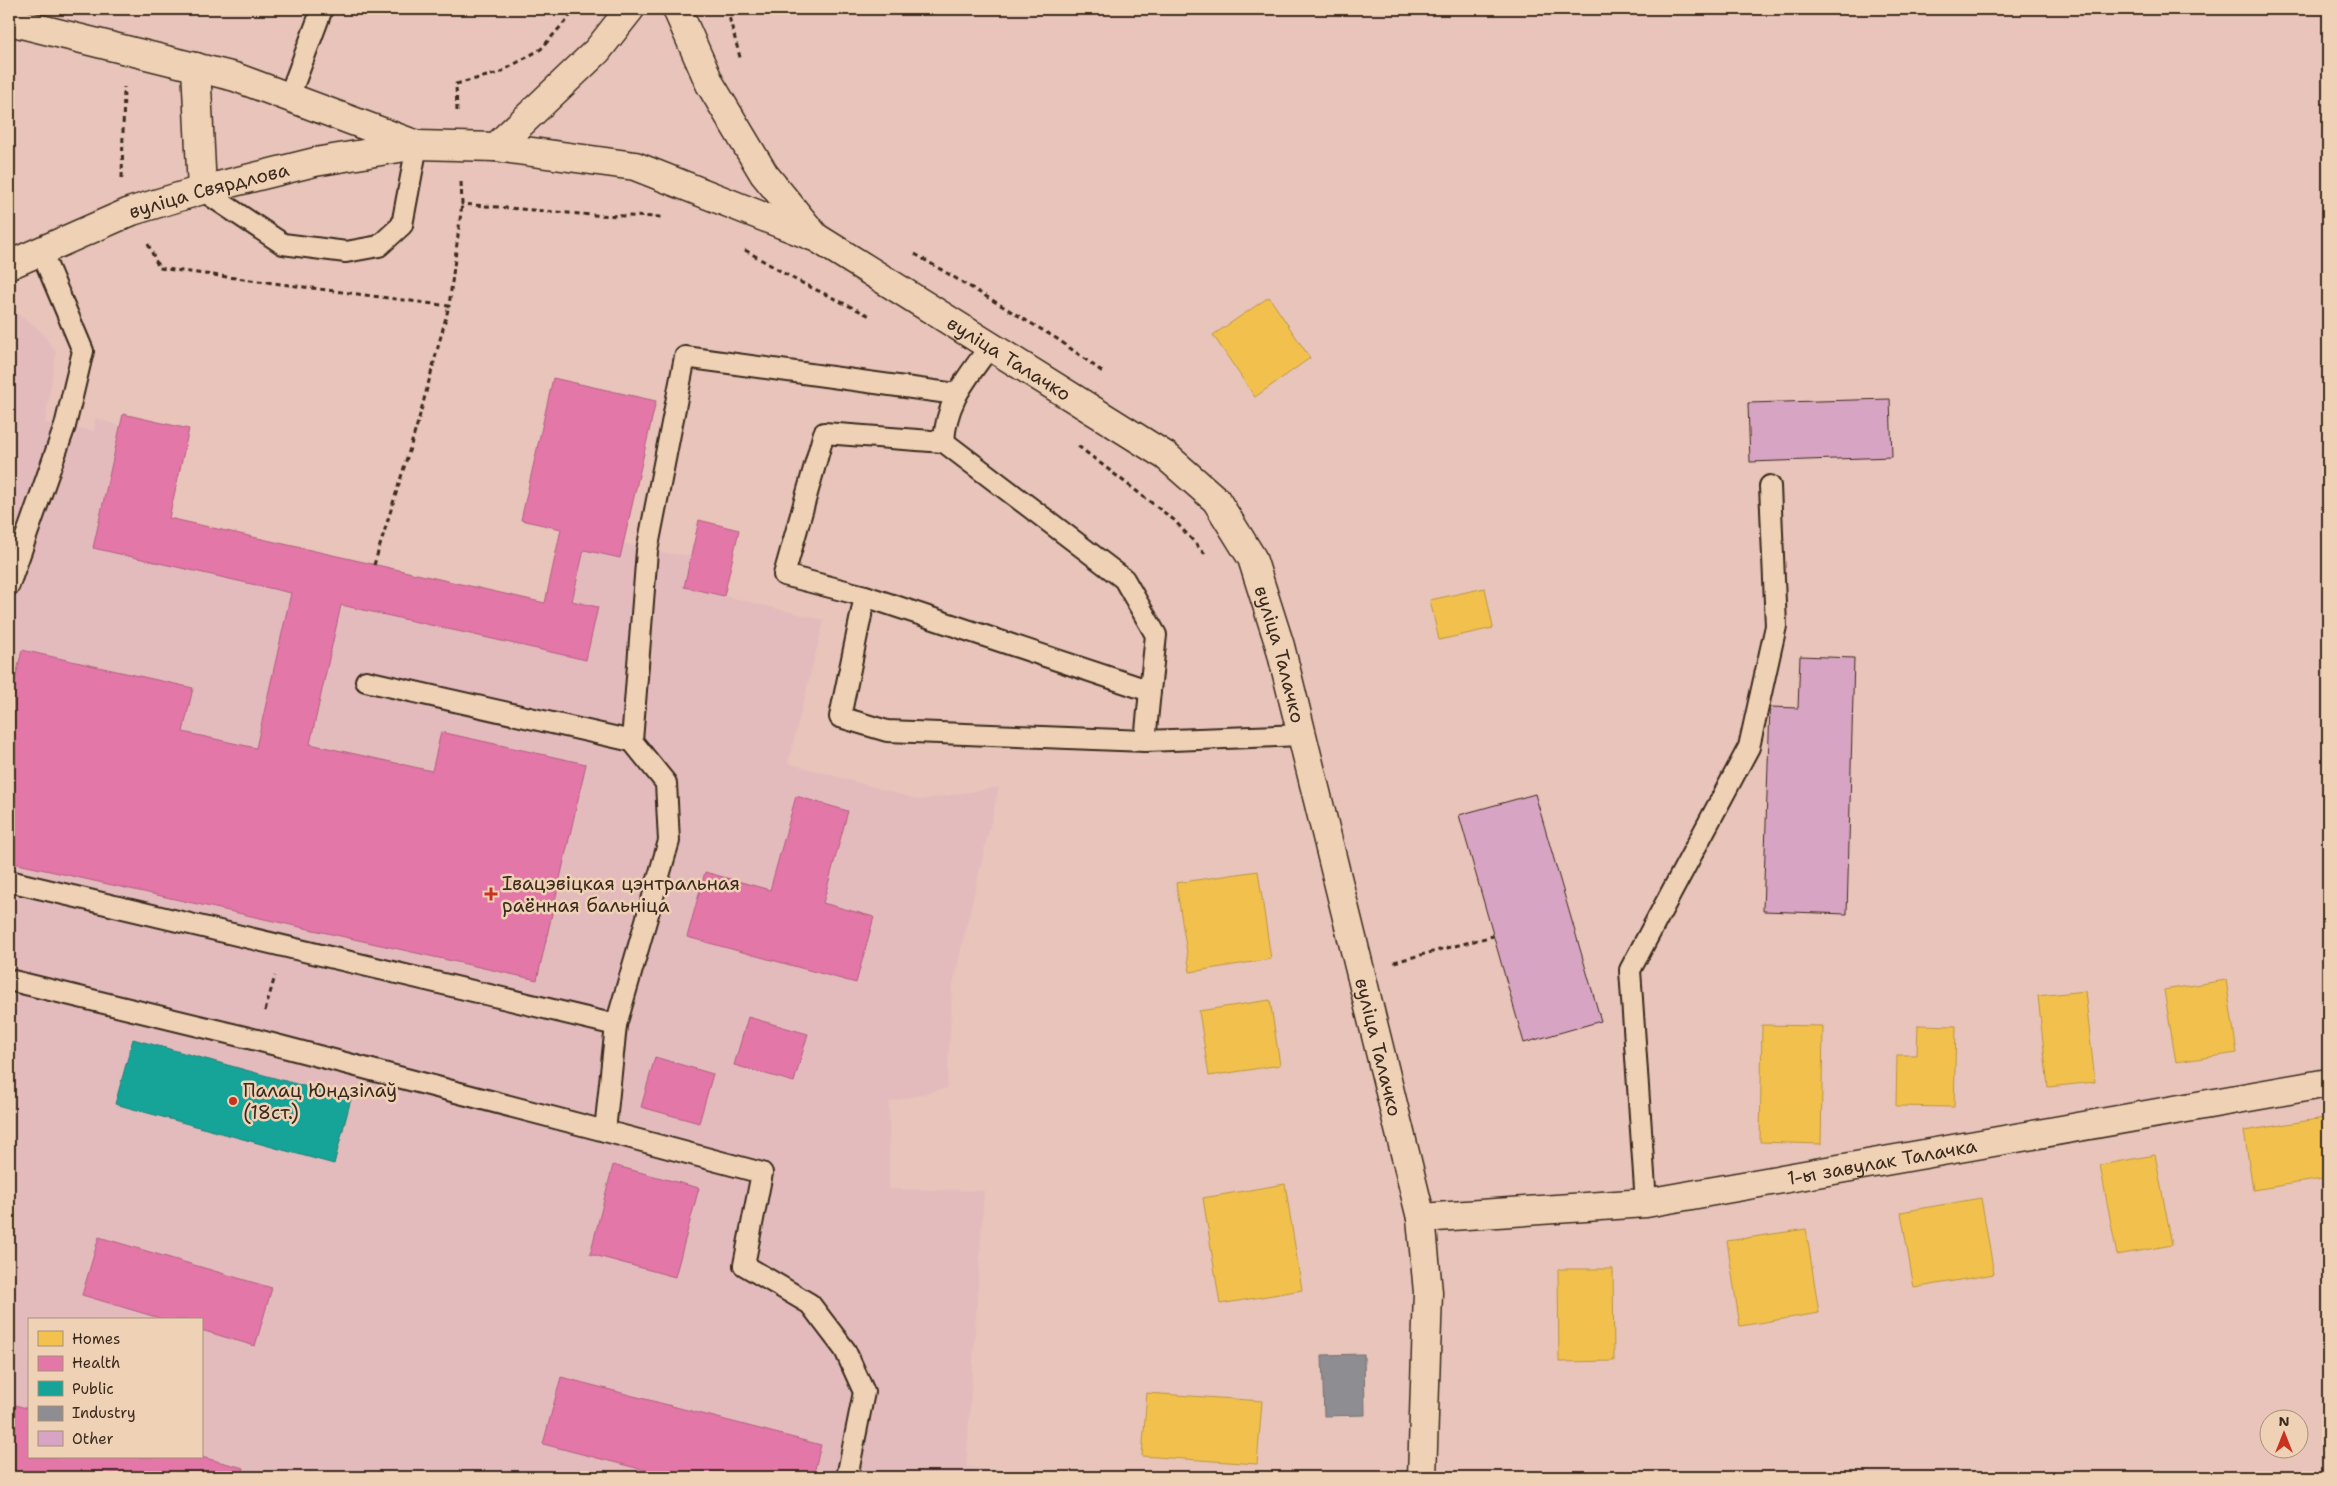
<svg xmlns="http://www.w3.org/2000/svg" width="2337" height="1486" font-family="'Shantell Sans',sans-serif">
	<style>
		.built { fill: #e3bbbd; fill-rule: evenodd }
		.homes { fill: #f2c14e; stroke: #bb9440 }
		.health { fill: #e377a8; stroke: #b1607f }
		.public { fill: #17a398; stroke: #227f73 }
		.industry { fill: #8d8d92; stroke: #746f6f }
		.building { fill: #d7a5c3; stroke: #3b2a1e }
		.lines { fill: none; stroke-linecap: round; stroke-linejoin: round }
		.service-casing { stroke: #3b2a1e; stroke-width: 24 }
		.minor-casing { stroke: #3b2a1e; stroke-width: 31 }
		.tertiary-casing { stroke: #3b2a1e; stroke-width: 31 }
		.path { stroke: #3b2a1e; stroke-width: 3; stroke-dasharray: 5 4; stroke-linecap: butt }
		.service { stroke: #efd2b6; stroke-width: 20 }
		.minor { stroke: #efd2b6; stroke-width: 28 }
		.tertiary { stroke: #efd2b6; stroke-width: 28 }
		.poi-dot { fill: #c8321e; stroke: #efd2b6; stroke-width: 2 }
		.labels { text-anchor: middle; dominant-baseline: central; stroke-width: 5; stroke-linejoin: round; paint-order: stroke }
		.street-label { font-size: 19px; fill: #3b2a1e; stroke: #efd2b6 }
		.poi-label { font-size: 19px; fill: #3b2a1e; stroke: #efd2b6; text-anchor: start }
	</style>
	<rect width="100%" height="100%" fill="#e8c4ba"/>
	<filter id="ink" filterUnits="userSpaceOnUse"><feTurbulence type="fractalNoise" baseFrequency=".02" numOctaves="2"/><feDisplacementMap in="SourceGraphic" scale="10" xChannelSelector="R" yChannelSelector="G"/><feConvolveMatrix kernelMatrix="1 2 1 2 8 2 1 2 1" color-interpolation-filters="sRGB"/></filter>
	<g filter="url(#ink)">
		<!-- built -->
		<path class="built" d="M 9,309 L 37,327 L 56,352 L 45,423 L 94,431 L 95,418 L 120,426 L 123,414 L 189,429 L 169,518 L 545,603 L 561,529 L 521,520 L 553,378 L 656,401 L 623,543 L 647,551 L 691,556 L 699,520 L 739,530 L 724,596 L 824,620 L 788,763 L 920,800 L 999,787 L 952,988 L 947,1088 L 889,1102 L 889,1189 L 984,1191 L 966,1467 L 1007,1473 L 1007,1477 L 9,1477 ZM 29,1320 L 201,1320 L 201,1457 L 29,1457 Z"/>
		<!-- homes -->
		<g class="homes">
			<polygon points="1269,297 1310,358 1255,397 1213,335"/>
			<polygon points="1485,588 1493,628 1439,640 1430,600"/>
			<polygon points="1258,871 1271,959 1190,972 1176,883"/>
			<polygon points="2226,980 2237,1053 2176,1062 2164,990"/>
			<polygon points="2085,991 2095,1082 2048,1087 2038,996"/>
			<polygon points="1270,1000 1280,1065 1209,1076 1199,1011"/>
			<polygon points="1762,1025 1823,1026 1821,1144 1760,1142"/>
			<polygon points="1918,1025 1956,1026 1954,1107 1896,1106 1897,1055 1917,1055"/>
			<polygon points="2324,1118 2328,1144 2328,1178 2253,1190 2244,1131"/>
			<polygon points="2155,1155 2172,1245 2117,1255 2100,1165"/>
			<polygon points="1285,1184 1302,1290 1220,1304 1203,1198"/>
			<polygon points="1981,1198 1994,1274 1914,1288 1901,1212"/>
			<polygon points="1806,1229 1819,1313 1740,1326 1727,1241"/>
			<polygon points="1558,1269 1613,1269 1614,1361 1559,1362"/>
			<polygon points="1147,1393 1262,1401 1257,1464 1142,1456"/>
		</g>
		<!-- health -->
		<g class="health">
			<polygon points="553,378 656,401 620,558 584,550 572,601 598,607 586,660 341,605 310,744 432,771 441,732 586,764 537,980 9,862 9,706 22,650 193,688 183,732 256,748 291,593 93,548 123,414 189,429 169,518 545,603 561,529 521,520"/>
			<polygon points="699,520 739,530 724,596 684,587"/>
			<polygon points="796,796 848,811 823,903 874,917 856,983 687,937 705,872 770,890"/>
			<polygon points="748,1017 808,1034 794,1082 734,1065"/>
			<polygon points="655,1057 713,1074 699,1123 641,1107"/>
			<polygon points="613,1165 699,1188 675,1277 590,1254"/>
			<polygon points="99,1237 272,1288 255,1346 201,1330 201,1320 166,1320 82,1295"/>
			<polygon points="561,1377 821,1445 813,1477 671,1477 543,1444"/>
			<polygon points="9,1403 29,1409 29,1457 201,1457 244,1468 241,1477 9,1477"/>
		</g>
		<!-- public -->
		<polygon class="public" points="133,1039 351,1099 334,1164 115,1104"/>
		<!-- industry -->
		<polygon class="industry" points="1364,1354 1365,1415 1324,1416 1322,1355"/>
		<!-- building -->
		<g class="building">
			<polygon points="1890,399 1892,457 1750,462 1748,403"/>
			<polygon points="1800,656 1854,658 1847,914 1763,911 1770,707 1798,708"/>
			<polygon points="1535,794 1601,1021 1524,1043 1459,815"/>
		</g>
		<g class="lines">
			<!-- service casing -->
			<g class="service-casing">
				<g id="service">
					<polyline points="289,97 322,9"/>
					<polyline points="202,190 283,244 346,252 379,246 402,225 417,145"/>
					<path d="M 990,346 C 967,379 946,400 944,442 L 824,433 L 784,575 L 865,596 L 1150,691 L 1145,741"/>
					<polyline points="944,442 1124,579 1156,635 1150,691"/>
					<polyline points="9,585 65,426 83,351 41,251"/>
					<polyline points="865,596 840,717 887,731 1145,741 1302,735"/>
					<polyline points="366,681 632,741"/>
					<polyline points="9,881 616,1025"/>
					<polyline points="9,980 257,1040 605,1131 616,1025 669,841 666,783 632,741 647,551 685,357 956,394"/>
					<polyline points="605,1131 762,1173 744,1265 810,1304 845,1350 864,1392 847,1477"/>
					<polyline points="1646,1203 1630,970 1749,747 1776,626 1770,486"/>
				</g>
			</g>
			<!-- minor casing -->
			<g class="minor-casing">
				<g id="minor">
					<polyline points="9,21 235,77 417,145"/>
					<polyline points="196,67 202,190"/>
					<path id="s1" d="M 1421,1218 L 1646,1203 L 2328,1083"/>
				</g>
			</g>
			<!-- tertiary casing -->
			<g class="tertiary-casing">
				<g id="tertiary">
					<polyline points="677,9 710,84 764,174 814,235"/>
					<polyline points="496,147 597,51 630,9"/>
					<path id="s2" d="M 9,265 L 132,211 L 202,190 L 315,162 L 417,145 L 496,147 L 635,166 L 817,238 L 1166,456 L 1216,500 L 1252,558 L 1280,646 L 1421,1218 L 1428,1292 L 1422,1477"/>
				</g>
			</g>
			<!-- path -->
			<g class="path">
				<polyline points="727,9 741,61"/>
				<polyline points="457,111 456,84 499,73 541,49 576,9"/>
				<polyline points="122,178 124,87"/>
				<polyline points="461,182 462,204 592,215 664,217"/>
				<polyline points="148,244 159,268 449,306 462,204"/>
				<polyline points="745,250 794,279 870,316"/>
				<polyline points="915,254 1059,340 1104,373"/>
				<polyline points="1078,446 1174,520 1206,555"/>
				<polyline points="374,565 418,422 449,306"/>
				<polyline points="1394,962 1493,936"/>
				<polyline points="265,1011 275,976"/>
			</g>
			<!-- service -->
			<use href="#service" class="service"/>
			<!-- minor -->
			<use href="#minor" class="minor"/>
			<!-- tertiary -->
			<use href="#tertiary" class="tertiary"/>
		</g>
	</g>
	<!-- markers -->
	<g class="poi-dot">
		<path d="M488.5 886.5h5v5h5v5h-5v5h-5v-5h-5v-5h5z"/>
		<circle cx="233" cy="1101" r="5"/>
	</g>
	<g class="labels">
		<!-- street labels -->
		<g class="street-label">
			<text stroke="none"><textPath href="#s2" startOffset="214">вуліца Свярдлова</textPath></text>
			<text stroke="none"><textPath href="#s2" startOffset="1069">вуліца Талачко</textPath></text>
			<text stroke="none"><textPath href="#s2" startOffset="1489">вуліца Талачко</textPath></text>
			<text stroke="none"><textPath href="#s2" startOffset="1894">вуліца Талачко</textPath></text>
			<text stroke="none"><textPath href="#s1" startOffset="465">1-ы завулак Талачка</textPath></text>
		</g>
		<!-- poi labels -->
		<g class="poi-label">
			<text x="502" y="883">Івацэвіцкая цэнтральная<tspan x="502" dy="22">раённая бальніца</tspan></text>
			<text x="243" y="1090">Палац Юндзілаў<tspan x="243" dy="22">(18ст.)</tspan></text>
		</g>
	</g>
	<!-- margin -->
	<rect width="2337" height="1486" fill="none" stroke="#efd2b6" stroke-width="30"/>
	<rect x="15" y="15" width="2307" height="1456" fill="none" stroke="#3b2a1e" stroke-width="2" filter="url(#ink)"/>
	<!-- legend -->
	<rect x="28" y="1318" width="175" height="140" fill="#efd2b6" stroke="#a78f79"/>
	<rect x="38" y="1331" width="25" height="15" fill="#f2c14e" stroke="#a78f79"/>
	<text x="72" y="1344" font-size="15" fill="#3b2a1e">Homes</text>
	<rect x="38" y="1356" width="25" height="15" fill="#e377a8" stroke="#a78f79"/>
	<text x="72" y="1368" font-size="15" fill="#3b2a1e">Health</text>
	<rect x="38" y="1381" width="25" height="15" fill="#17a398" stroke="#a78f79"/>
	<text x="72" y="1394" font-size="15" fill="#3b2a1e">Public</text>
	<rect x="38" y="1406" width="25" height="15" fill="#8d8d92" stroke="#a78f79"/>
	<text x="72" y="1418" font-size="15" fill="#3b2a1e">Industry</text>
	<rect x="38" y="1431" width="25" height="15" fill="#d7a5c3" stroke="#a78f79"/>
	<text x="72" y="1444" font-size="15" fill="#3b2a1e">Other</text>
	<!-- north arrow -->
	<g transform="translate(2284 1434)"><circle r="24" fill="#efd2b6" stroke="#a78f79"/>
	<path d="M0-4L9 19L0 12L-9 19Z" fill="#c8321e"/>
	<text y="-8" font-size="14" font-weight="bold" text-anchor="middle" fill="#3b2a1e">N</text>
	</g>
</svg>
